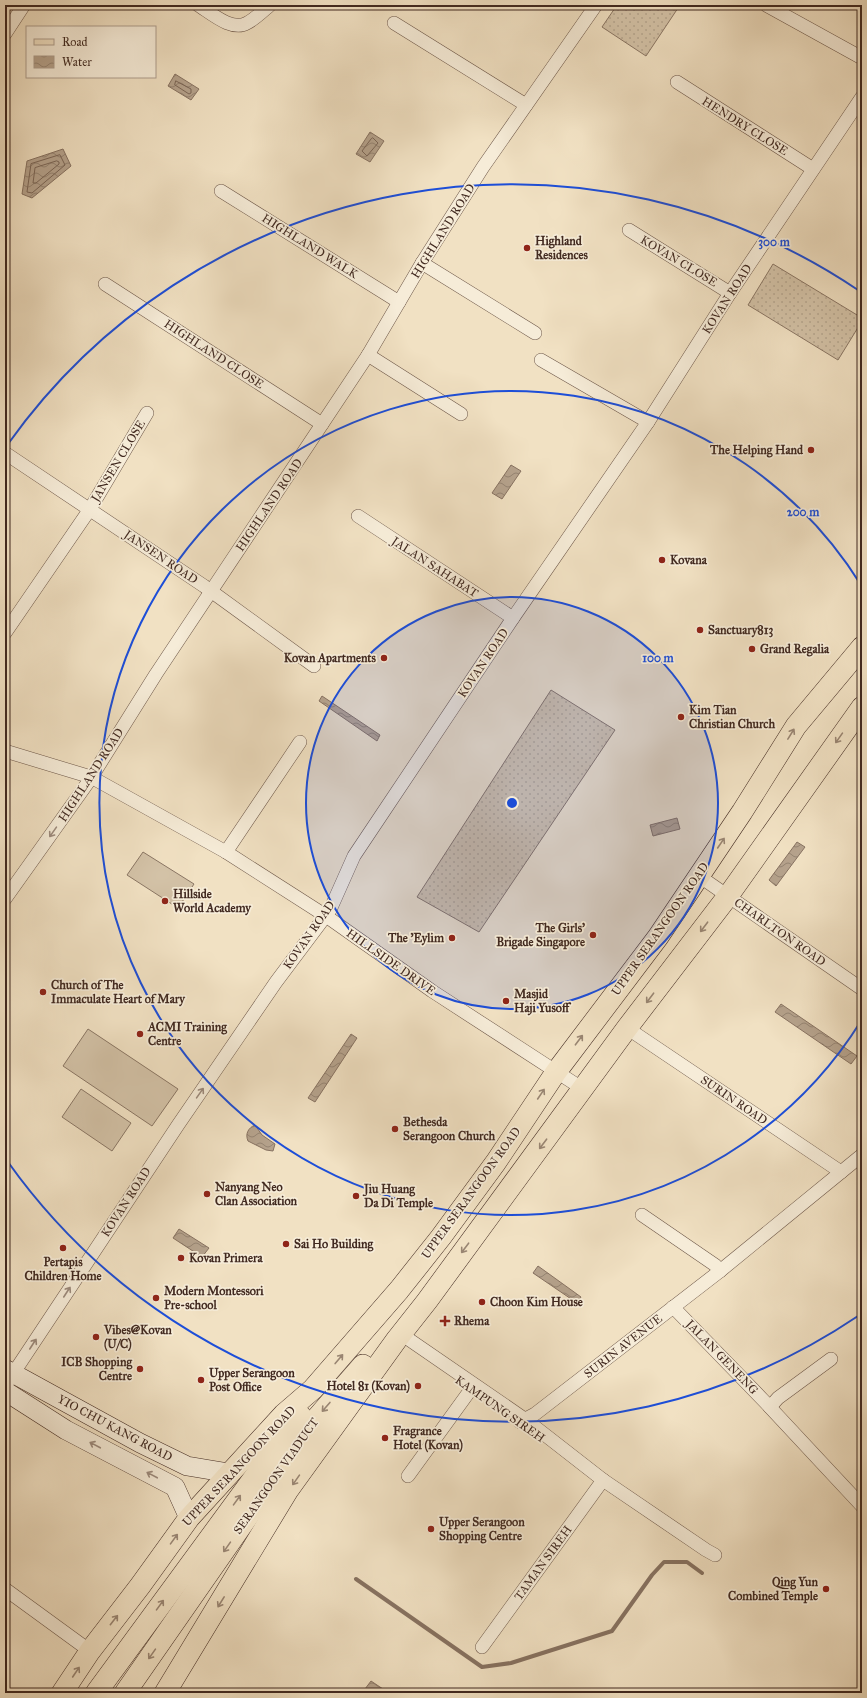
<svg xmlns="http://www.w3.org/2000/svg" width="867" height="1698" font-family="'IM FELL Great Primer',serif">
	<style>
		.grass { fill: url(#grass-dots); stroke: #8a7664 }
		.garden { fill: #d3c2a7; stroke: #8a7664 }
		.water { fill: url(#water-waves); stroke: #877261 }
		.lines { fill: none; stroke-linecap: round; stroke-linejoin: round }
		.shore { stroke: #7b6656; stroke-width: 1 }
		.stream { stroke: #877261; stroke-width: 4 }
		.street-casing { stroke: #6d5749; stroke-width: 14 }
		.secondary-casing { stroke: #412920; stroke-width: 20 }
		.primary-casing { stroke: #412920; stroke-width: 22 }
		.street { stroke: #f6ecd8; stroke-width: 13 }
		.secondary { stroke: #f6ecd8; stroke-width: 19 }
		.primary { stroke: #f1e1c3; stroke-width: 21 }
		.oneway { stroke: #998572 }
		.oneway2 { stroke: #9c8a7c }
		.ring { fill: none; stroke: #1d4ed8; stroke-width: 2 }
		.poi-dot { fill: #8f2418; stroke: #f6ecd8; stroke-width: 1.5 }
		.labels { text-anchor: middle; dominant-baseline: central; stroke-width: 3.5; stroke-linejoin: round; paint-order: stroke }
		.street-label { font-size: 12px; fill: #412920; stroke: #f6ecd8 }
		.poi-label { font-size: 12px; font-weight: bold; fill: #412920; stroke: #f6ecd8; text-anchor: start }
		.centre { fill: #1d4ed8; stroke: #f6ecd8; stroke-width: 2 }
		.ring-label { font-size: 12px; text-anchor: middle; font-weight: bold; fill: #1d4ed8; stroke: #f6ecd8; stroke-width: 3.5; stroke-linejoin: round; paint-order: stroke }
	</style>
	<defs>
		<pattern id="grass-dots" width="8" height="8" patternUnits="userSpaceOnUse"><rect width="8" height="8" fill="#d3c2a7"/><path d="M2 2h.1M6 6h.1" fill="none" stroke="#b6a78f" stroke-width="1.8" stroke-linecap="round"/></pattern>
		<pattern id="water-waves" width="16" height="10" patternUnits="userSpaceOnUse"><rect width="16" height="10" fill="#b5a28c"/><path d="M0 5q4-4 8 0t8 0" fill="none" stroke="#958472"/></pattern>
	</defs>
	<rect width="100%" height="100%" fill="#f1e1c3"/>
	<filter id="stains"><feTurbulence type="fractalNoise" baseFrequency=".005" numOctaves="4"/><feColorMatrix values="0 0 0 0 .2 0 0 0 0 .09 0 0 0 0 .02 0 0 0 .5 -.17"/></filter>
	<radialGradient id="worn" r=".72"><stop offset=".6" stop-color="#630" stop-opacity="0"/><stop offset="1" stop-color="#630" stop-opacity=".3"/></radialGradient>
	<!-- grass -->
	<g class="grass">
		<polygon points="617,5 680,5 646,56 602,27"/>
		<polygon points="773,264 862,318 862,321 838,360 748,305"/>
		<polygon points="551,690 615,730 479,932 417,897"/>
	</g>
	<!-- garden -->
	<g class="garden">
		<polygon points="143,852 194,884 178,908 127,875"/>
		<polygon points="88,1029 178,1089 152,1126 63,1066"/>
		<polygon points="81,1089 131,1123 112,1151 62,1117"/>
	</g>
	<!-- water -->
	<g class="water">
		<polygon points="175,74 199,89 191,100 168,86"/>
		<polygon points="370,132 384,141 370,162 356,154"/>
		<polygon points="63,149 71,166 32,198 22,194 27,161"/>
		<polygon points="511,465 521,471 502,499 492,493"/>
		<polygon points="322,696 380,735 377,741 319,701"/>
		<polygon points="677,818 680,829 653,836 650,825"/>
		<polygon points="797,842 805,847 776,886 769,880"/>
		<polygon points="781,1004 857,1056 851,1064 775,1012"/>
		<polygon points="351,1034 357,1038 315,1102 308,1098"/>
		<path d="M 255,1125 L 262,1135 L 275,1144 L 273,1151 L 266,1150 L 248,1141 C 245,1134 248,1128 255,1125 Z"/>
		<polygon points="179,1229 209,1248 202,1257 173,1238"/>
		<polygon points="538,1266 581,1297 577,1303 533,1273"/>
		<polygon points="371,1681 383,1689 383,1693 362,1693"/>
	</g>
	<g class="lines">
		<!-- shore -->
		<g class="shore">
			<polygon points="176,81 191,89 191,93 189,94 175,85"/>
			<polygon points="373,138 378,143 367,156 362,151 371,139"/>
			<polygon points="60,155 65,165 32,193 27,192 31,164"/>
			<polygon points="57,161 59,162 59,164 36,183 33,183 35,168"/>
		</g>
		<!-- stream -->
		<polyline class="stream" points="356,1579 482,1667 511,1663 612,1631 652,1575 664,1562 687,1562 702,1573"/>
		<!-- street casing -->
		<g class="street-casing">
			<g id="street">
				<path d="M 198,5 C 211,13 232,32 247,23 C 255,19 263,11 270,5"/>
				<polyline points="766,5 862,58"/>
				<polyline points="394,23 526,105"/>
				<polyline points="5,34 24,5"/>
				<polyline points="677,82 813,169"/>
				<polyline points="221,191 399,302"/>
				<polyline points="629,230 730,293"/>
				<polyline points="422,263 535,333"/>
				<polyline points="105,284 322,424"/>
				<polyline points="368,355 461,414"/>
				<polyline points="541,360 648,422"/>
				<polyline points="5,453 204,586 314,666"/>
				<polyline points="358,516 513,618"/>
				<polyline points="5,633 90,509 147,413"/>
				<polyline points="5,751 91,777 226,852 326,916 432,991 583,1089"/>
				<polyline points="226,852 300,742"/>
				<polyline points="699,876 862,989"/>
				<polyline points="5,899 89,781 156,674 368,355 422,263 483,167 596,5"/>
				<polyline points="627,1028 841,1172"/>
				<polyline points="642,1215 715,1265 720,1271"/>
				<polyline points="673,1307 766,1403 862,1506"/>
				<polyline points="401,1334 526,1420 603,1480 706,1550 715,1555"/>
				<polyline points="5,1386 178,1125 276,982 330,910 354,856 513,618 648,422 730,293 862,97"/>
				<polyline points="770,1407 778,1398 831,1359"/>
				<polyline points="520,1422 535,1414 720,1271 862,1155"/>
				<polyline points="408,1476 474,1385"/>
				<polyline points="5,1589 90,1651"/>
				<polyline points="482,1647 603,1480"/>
			</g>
		</g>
		<!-- secondary casing -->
		<g class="secondary-casing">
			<g id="secondary">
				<polyline points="5,1369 140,1443 187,1466 229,1473"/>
				<polyline points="5,1391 66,1430 175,1487 189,1518"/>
			</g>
		</g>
		<!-- primary casing -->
		<g class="primary-casing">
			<g id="primary">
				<polyline points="62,1693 90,1651 140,1586 189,1518 284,1414 313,1389 399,1290 441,1237 496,1162 556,1072 658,937 742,812 796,726 862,647"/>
				<polyline points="96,1693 300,1415"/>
				<polyline points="125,1693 315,1420 363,1365"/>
				<polyline points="165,1693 288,1490 397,1339 427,1301 627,1028 728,896 862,707"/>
			</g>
		</g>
		<!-- street -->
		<use href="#street" class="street"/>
		<!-- secondary -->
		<use href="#secondary" class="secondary"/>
		<!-- primary -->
		<use href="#primary" class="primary"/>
	</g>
	<!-- one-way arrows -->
	<defs><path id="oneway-shaft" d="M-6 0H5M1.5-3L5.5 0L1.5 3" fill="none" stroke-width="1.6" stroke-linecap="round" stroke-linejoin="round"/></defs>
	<g class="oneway">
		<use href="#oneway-shaft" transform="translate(791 734) rotate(-58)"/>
		<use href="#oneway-shaft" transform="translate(839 738) rotate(125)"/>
		<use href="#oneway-shaft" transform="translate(721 843) rotate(-56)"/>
		<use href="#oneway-shaft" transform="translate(704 927) rotate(127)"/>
		<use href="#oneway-shaft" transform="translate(650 998) rotate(127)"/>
		<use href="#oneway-shaft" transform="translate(579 1040) rotate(-53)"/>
		<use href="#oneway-shaft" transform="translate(541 1094) rotate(-56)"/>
		<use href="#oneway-shaft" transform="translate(543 1144) rotate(127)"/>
		<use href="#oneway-shaft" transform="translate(465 1248) rotate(127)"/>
		<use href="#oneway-shaft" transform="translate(339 1359) rotate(-50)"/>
		<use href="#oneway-shaft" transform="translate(326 1407) rotate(131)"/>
		<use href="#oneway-shaft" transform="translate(296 1480) rotate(125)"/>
		<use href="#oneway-shaft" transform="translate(237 1500) rotate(-54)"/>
		<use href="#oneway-shaft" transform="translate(174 1539) rotate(-54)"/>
		<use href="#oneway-shaft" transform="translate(227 1547) rotate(125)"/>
		<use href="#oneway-shaft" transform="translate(221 1602) rotate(122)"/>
		<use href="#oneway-shaft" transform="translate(160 1605) rotate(-54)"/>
		<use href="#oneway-shaft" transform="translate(114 1620) rotate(-52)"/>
		<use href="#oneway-shaft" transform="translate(152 1654) rotate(125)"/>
		<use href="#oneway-shaft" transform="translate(76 1672) rotate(-56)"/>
	</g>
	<g class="oneway2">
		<use href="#oneway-shaft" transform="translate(53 832) rotate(125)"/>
		<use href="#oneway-shaft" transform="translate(200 1093) rotate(-55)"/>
		<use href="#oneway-shaft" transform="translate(67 1292) rotate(-57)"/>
		<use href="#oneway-shaft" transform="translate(33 1344) rotate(-57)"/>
		<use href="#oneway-shaft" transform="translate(95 1445) rotate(-152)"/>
		<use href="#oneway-shaft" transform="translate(152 1475) rotate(-152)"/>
	</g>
	<!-- distance rings -->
	<circle cx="512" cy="803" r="206" fill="#1d4ed8" fill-opacity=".12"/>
	<g class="ring">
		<circle cx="512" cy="803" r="206"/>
		<path d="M861 1021A412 412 0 1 1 861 585"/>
		<path d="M858 1316A619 619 0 0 1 8 1162M8 444A619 619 0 0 1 858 290"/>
	</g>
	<!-- markers -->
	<g class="poi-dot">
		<circle cx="527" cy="248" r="4"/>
		<circle cx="811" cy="450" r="4"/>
		<circle cx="662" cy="560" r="4"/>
		<circle cx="700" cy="630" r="4"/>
		<circle cx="752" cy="649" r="4"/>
		<circle cx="384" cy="658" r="4"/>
		<circle cx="681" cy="717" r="4"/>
		<circle cx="165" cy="901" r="4"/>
		<circle cx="593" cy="935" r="4"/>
		<circle cx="452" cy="938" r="4"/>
		<circle cx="43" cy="992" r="4"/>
		<circle cx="506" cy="1001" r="4"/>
		<circle cx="140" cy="1034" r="4"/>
		<circle cx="395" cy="1129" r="4"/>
		<circle cx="207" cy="1194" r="4"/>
		<circle cx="356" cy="1196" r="4"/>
		<circle cx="286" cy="1244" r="4"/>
		<circle cx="63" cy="1248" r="4"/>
		<circle cx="181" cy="1258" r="4"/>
		<circle cx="156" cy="1298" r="4"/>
		<circle cx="482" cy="1302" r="4"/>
		<path d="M443 1315h4v4h4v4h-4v4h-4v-4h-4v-4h4z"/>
		<circle cx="96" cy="1337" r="4"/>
		<circle cx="140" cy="1369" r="4"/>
		<circle cx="201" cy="1380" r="4"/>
		<circle cx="418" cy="1386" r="4"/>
		<circle cx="385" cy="1438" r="4"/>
		<circle cx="431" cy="1529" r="4"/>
		<circle cx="826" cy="1589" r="4"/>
	</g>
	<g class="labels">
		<!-- street labels -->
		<g class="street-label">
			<text transform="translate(745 126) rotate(32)">HENDRY CLOSE</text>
			<text transform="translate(443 231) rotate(-58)">HIGHLAND ROAD</text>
			<text transform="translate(310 246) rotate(32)">HIGHLAND WALK</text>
			<text transform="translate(679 261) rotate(31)">KOVAN CLOSE</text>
			<text transform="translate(727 299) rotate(-57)">KOVAN ROAD</text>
			<text transform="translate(214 354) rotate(33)">HIGHLAND CLOSE</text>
			<text transform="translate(118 461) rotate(-59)">JANSEN CLOSE</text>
			<text transform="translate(269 505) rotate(-56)">HIGHLAND ROAD</text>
			<text transform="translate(161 557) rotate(34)">JANSEN ROAD</text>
			<text transform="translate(435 567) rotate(33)">JALAN SAHABAT</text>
			<text transform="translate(483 663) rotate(-56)">KOVAN ROAD</text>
			<text transform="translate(91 775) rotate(-57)">HIGHLAND ROAD</text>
			<text transform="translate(660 929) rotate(-55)">UPPER SERANGOON ROAD</text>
			<text transform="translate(780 932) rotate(35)">CHARLTON ROAD</text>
			<text transform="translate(309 935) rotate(-55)">KOVAN ROAD</text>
			<text transform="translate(391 962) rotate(35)">HILLSIDE DRIVE</text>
			<text transform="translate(734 1100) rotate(34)">SURIN ROAD</text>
			<text transform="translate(471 1193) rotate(-54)">UPPER SERANGOON ROAD</text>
			<text transform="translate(126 1202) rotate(-57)">KOVAN ROAD</text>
			<text transform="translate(623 1346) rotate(-38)">SURIN AVENUE</text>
			<text transform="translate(722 1357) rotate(46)">JALAN GENENG</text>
			<text transform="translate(500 1409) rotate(35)">KAMPUNG SIREH</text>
			<text transform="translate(115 1428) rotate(28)">YIO CHU KANG ROAD</text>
			<text transform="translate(239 1466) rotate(-47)">UPPER SERANGOON ROAD</text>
			<text transform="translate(276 1476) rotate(-55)">SERANGOON VIADUCT</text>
			<text transform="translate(543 1563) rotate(-54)">TAMAN SIREH</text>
		</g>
		<!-- poi labels -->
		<g class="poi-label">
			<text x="535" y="241">Highland<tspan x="535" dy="14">Residences</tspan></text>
			<text x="803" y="450" text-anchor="end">The Helping Hand</text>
			<text x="670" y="560">Kovana</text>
			<text x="708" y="630">Sanctuary813</text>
			<text x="760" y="649">Grand Regalia</text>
			<text x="376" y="658" text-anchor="end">Kovan Apartments</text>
			<text x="689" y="710">Kim Tian<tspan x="689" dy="14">Christian Church</tspan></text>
			<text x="173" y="894">Hillside<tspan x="173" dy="14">World Academy</tspan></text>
			<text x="585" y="928" text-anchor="end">The Girls'<tspan x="585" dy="14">Brigade Singapore</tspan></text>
			<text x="444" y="938" text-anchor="end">The 'Eylim</text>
			<text x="51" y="985">Church of The<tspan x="51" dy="14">Immaculate Heart of Mary</tspan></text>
			<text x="514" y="994">Masjid<tspan x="514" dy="14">Haji Yusoff</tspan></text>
			<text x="148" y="1027">ACMI Training<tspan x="148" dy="14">Centre</tspan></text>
			<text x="403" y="1122">Bethesda<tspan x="403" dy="14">Serangoon Church</tspan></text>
			<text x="215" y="1187">Nanyang Neo<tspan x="215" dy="14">Clan Association</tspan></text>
			<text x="364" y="1189">Jiu Huang<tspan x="364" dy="14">Da Di Temple</tspan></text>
			<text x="294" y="1244">Sai Ho Building</text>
			<text x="189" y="1258">Kovan Primera</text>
			<text x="63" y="1262" text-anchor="middle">Pertapis<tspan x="63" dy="14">Children Home</tspan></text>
			<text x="164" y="1291">Modern Montessori<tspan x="164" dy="14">Pre-school</tspan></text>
			<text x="490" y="1302">Choon Kim House</text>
			<text x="454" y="1321">Rhema</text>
			<text x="104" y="1330">Vibes@Kovan<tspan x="104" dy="14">(U/C)</tspan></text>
			<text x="132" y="1362" text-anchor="end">ICB Shopping<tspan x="132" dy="14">Centre</tspan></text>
			<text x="209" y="1373">Upper Serangoon<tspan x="209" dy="14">Post Office</tspan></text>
			<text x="410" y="1386" text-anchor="end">Hotel 81 (Kovan)</text>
			<text x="393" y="1431">Fragrance<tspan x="393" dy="14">Hotel (Kovan)</tspan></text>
			<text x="439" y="1522">Upper Serangoon<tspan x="439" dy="14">Shopping Centre</tspan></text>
			<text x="818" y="1582" text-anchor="end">Qing Yun<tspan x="818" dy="14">Combined Temple</tspan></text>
		</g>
	</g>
	<circle cx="512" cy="803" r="6" class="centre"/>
	<g class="ring-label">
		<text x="774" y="246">300 m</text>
		<text x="803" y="516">200 m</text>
		<text x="658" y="662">100 m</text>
	</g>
	<!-- margin -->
	<rect width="867" height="1698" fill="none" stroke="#f1e1c3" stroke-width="20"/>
	<rect x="6" y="6" width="855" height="1686" fill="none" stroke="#412920" stroke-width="2"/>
	<rect x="10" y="10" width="847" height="1678" fill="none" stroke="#412920"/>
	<!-- legend -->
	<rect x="26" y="26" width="130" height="52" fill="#f6ecd8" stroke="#ae9e8e"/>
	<rect x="34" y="39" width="20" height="6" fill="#f1e1c3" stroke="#ae9e8e"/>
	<text x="62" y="46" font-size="12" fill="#412920">Road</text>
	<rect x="34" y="56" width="20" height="12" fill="url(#water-waves)" stroke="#ae9e8e"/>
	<text x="62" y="66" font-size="12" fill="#412920">Water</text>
	<rect width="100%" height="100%" filter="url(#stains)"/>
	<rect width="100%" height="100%" fill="url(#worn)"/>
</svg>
